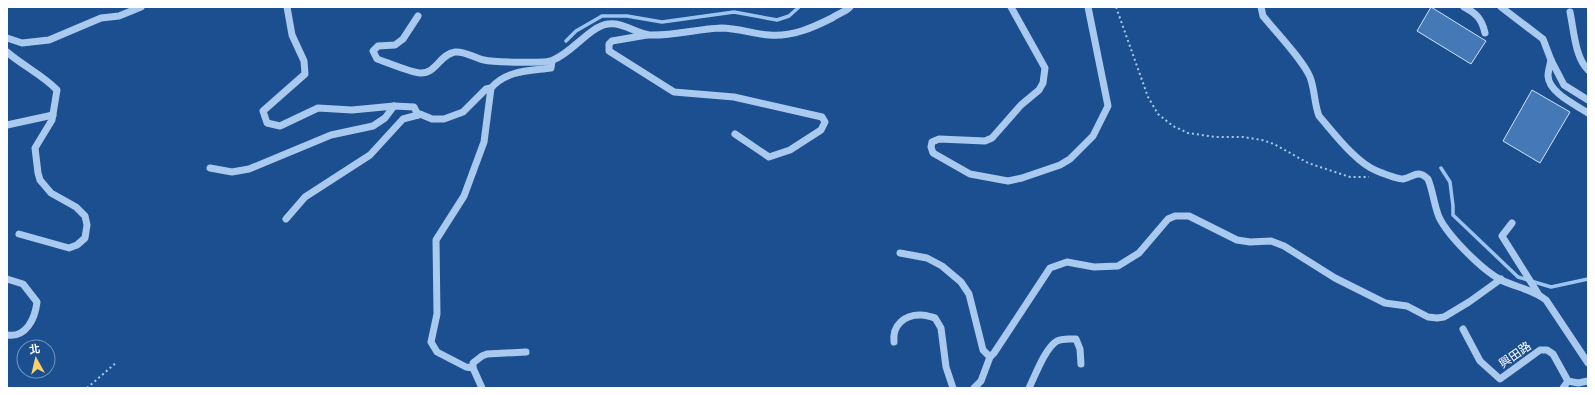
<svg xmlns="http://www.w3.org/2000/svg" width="1595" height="395" font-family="'Alegreya Sans','Noto Sans TC',sans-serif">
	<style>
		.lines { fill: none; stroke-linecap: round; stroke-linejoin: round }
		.stream { stroke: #9cc4f0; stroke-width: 3.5 }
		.building { fill: #4478b7; stroke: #cfe3fa }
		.path { stroke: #a9c9ee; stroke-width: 2; stroke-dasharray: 2 3; stroke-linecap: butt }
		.minor { stroke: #a9c9ee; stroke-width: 7 }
		.labels { text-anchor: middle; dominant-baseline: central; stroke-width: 3.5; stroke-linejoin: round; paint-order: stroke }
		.street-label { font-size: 12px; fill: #fff; stroke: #1b4f8f }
	</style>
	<rect width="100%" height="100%" fill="#1b4f8f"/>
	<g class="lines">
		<!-- stream -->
		<g class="stream">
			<polyline points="566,41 576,31 602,16 627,16 662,22 734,12 777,20 789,16 799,7"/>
			<polyline points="1441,168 1450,182 1453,206 1453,215 1518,277 1551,287 1588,279"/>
		</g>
	</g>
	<!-- building -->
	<g class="building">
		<polygon points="1431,7 1486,41 1471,64 1417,31"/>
		<polygon points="1532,90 1570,112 1540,163 1503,141"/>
	</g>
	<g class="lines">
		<!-- path -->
		<g class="path">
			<polyline points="1116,7 1148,97 1158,114 1173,126 1188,133 1215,137 1243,137 1262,140 1274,144 1308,163 1350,177 1369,177"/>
			<polyline points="87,388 117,362"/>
		</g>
		<!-- minor -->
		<g class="minor">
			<path d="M 287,7 L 292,35 L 304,61 L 305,74 L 263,111 L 267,123 L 280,126 L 318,108 L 352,110 L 394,106 L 414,107 L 418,115 L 420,114 L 432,119 L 444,119 L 463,112 L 486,89 L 491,88 C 507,70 529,71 551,68 L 552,61"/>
			<polyline points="1011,7 1045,68 1043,83 1039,90 1021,105 992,138 985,141 939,139 932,142 931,147 933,153 970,174 1008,181 1022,178 1060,165 1070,159 1093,136 1108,106 1088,7"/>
			<path d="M 1261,7 L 1263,16 C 1276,32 1303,60 1310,77 C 1315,90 1314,103 1319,116 C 1334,133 1356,163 1377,171 C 1382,173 1398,179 1403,179 C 1414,177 1417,169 1428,179 C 1433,191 1434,205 1439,217 C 1448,236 1482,270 1501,280 C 1516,287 1533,290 1546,300 L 1588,363"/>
			<path d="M 1464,7 C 1476,13 1482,19 1485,33"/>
			<polyline points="1501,7 1543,39 1551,60 1564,85 1588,100"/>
			<path d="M 1570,12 C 1574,31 1575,57 1588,70"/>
			<path d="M 418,16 L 403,39 L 395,45 L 378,46 L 373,51 L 377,59 C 386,62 412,73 420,73 C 436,74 440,54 455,52 C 465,51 475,58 484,60 C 493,62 546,64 553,60 C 572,53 590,26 608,24 C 623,22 635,33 649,35 C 673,36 697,29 721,28 C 738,28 753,34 769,35 C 792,37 812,28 832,18 C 838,14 845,12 850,7"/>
			<polyline points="647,35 612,41 609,44 609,51 674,92 734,97 822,117 825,122 821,130 790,150 769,157 735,134"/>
			<polyline points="7,38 22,43 49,40 101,18 119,16 141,7"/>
			<path d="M 7,52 C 23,66 43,75 57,90 L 52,120 L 35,148 L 38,173 L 40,180 L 51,193 L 76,207 L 85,216 L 87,225 L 85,238 L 77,245 L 69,248 L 19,234"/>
			<path d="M 1551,60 C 1550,65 1548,71 1548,76 C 1549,93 1576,105 1588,113"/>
			<polyline points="491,88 484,142 464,196 436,240 437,314 431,342 437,352 466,367 473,368 473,363 482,356 487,354 526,352"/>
			<polyline points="7,125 53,115"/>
			<polyline points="210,168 232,172 249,169 331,135 373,126 385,118 394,106"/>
			<polyline points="286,219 305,197 370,155 403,119 418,115"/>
			<polyline points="1512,223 1502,236 1539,295"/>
			<polyline points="900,253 927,258 942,266 961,282 969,294 983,350 990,357 994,353 1050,268 1067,262 1094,267 1118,266 1139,253 1168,219 1175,216 1189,216 1237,240 1250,242 1271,241 1284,246 1335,278 1385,303 1407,306 1428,317 1437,318 1444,317 1469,302 1501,279"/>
			<path d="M 7,279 L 23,284 L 37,302 C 35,319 26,338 7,335"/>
			<polyline points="1463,329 1480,361 1500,379 1540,350 1547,350 1553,354 1568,381 1578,383 1588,381"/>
			<path d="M 894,342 C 892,325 905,314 922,315 C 926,315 931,317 935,318 L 941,328 L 946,367 L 953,388"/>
			<polyline points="473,368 482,388"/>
			<polyline points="974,388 981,381 990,357"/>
			<path d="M 1029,388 C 1035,376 1045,348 1057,341 C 1062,338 1069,339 1076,339 L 1080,349 L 1081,364"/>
			<polyline points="1563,388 1568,381"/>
		</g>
	</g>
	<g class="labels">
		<!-- street labels -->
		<g class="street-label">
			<text transform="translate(1515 355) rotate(-35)">興田路</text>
		</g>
	</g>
	<!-- border -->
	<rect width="1595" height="395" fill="none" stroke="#ffffff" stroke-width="16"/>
	<!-- north arrow -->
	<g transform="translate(36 359) rotate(352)"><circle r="19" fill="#1b4f8f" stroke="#7695bc"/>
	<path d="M0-3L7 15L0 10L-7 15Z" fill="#ffd166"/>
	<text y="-6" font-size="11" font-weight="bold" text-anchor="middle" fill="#ffffff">北</text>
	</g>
</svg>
